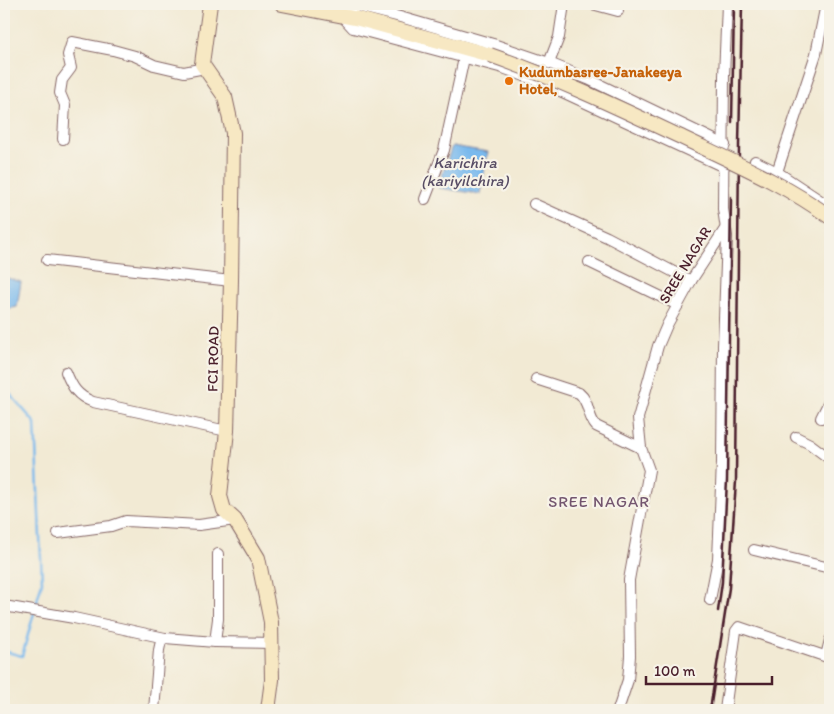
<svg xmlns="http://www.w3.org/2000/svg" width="834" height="714" font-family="Itim,sans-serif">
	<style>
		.water { fill: #79b9ed; stroke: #626c8c }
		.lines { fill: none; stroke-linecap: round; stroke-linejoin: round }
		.stream { stroke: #79b9ed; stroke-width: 2.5 }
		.street-casing { stroke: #856666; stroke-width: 12 }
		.secondary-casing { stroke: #856666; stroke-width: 16 }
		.street { stroke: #fff; stroke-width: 10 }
		.secondary { stroke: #f7e8c3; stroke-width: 14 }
		.rail { stroke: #4a1f2b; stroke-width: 2.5 }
		.secondary-bridge-casing { stroke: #856666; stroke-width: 16; stroke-linecap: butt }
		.secondary-bridge { stroke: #f7e8c3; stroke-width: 14 }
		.food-dot { fill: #e8710a; stroke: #f7f3e8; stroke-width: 2 }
		.labels { text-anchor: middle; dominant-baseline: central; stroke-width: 4.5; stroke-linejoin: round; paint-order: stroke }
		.food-label { font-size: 15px; font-weight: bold; fill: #c56008; stroke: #f7f3e8; text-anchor: start }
		.street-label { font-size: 15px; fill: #4a1f2b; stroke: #f7f3e8 }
		.water-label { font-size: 16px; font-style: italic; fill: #584d65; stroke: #f7f3e8 }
		.neighbourhood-label { font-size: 16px; letter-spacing: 1px; fill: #73556f; stroke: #f7f3e8 }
	</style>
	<rect width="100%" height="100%" fill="#f7f3e8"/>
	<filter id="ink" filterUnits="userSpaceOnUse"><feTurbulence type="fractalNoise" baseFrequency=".02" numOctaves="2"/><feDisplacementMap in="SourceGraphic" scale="10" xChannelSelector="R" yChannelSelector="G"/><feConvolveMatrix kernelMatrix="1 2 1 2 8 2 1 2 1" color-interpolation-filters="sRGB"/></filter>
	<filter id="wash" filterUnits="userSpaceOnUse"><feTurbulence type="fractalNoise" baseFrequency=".0096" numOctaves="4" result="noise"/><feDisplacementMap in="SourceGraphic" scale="20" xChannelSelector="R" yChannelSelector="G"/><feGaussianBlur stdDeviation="1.12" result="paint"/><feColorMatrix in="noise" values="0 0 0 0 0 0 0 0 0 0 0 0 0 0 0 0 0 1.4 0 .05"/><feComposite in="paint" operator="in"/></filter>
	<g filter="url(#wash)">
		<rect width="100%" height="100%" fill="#f2ead4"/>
		<!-- water -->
		<g class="water">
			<polygon points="452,146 488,152 480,194 438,188"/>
			<polygon points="4,277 21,282 17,307 4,310"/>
		</g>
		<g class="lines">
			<!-- stream -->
			<g class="stream">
				<polyline points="4,387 35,423 42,582 35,608"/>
				<polyline points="4,651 22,656 34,613"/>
			</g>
		</g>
	</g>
	<g filter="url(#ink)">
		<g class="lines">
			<!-- street casing -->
			<g class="street-casing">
				<g id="street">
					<polyline points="592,4 618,11"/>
					<polyline points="826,4 816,54 777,172 830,207"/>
					<polyline points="549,63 559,37 564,4"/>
					<polyline points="63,139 65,105 60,93 62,80 71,68 68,55 72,42 113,50 135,56 154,65 184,72 205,68"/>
					<polyline points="755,161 777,172"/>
					<polyline points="724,167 543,83 503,68 353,28 342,16 357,6 400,17 493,44 549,63 588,79 725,145"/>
					<polyline points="425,199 444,150 464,58"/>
					<polyline points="534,204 607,237 691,281"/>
					<polyline points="47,260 231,281"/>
					<polyline points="589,262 678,305"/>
					<path d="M 66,372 C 72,387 77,396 93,402 L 227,431"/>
					<path d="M 536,379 L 579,393 C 590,402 587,416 596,426 L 641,448"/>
					<polyline points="821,418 830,400"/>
					<polyline points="796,437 810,444 830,459"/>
					<polyline points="58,533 111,526 126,521 199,525 235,520"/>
					<polyline points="754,550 830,568"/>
					<polyline points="710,600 718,559 722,462 723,346 727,236 723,209 724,76 727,4"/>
					<polyline points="4,606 74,618 165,638"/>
					<polyline points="215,642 218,619 218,554"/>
					<polyline points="826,656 830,640"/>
					<polyline points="154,710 159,650 161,641 165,638 215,642 272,643"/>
					<polyline points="618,710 628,680 630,656 629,580 649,470 641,448 638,418 658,346 667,325 691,281 725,229"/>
					<polyline points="725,710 736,631 739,627 830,658"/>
				</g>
			</g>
			<!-- secondary casing -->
			<g class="secondary-casing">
				<g id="secondary">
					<polyline points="210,4 202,64 225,97 233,133 231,281 227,431 220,496 224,510 235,520 258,558 271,622 272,680 268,710"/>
					<polyline points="282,4 359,19 490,55"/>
				</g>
			</g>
			<!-- street -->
			<use href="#street" class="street"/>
			<!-- secondary -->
			<use href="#secondary" class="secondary"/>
			<!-- rail -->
			<g class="rail">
				<polyline points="732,122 734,4"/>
				<polyline points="718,611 722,582 727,480 731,197"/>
				<polyline points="710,710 729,588 736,481 739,145 742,4"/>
			</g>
			<!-- secondary-bridge casing -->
			<g class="secondary-bridge-casing">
				<path id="secondary-bridge" d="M 490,55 C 556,78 619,108 683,138 C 733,162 785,184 830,217"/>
			</g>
			<!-- secondary-bridge -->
			<use href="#secondary-bridge" class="secondary-bridge"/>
		</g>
	</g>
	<!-- markers -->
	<circle class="food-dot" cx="509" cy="81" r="5"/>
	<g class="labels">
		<!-- food labels -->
		<g class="food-label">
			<text x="519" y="72">Kudumbasree-Janakeeya<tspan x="519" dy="17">Hotel,</tspan></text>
		</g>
		<!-- street labels -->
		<g class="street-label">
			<text transform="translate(685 265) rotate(-59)">SREE NAGAR</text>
			<text transform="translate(213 359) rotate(-89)">FCI ROAD</text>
		</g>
		<!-- water labels -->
		<g class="water-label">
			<text x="465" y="162">Karichira<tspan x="465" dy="18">(kariyilchira)</tspan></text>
		</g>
		<!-- neighbourhood labels -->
		<g class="neighbourhood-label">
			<text x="599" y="501">SREE NAGAR</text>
		</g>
	</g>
	<!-- margin -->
	<rect width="834" height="714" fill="none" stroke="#f7f3e8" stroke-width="20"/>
	<!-- scale -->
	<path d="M646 676v8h126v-8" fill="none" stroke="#4a1f2b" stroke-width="2.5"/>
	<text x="654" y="676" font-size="15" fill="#4a1f2b" stroke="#f7f3e8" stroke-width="4" paint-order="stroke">100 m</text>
</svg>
